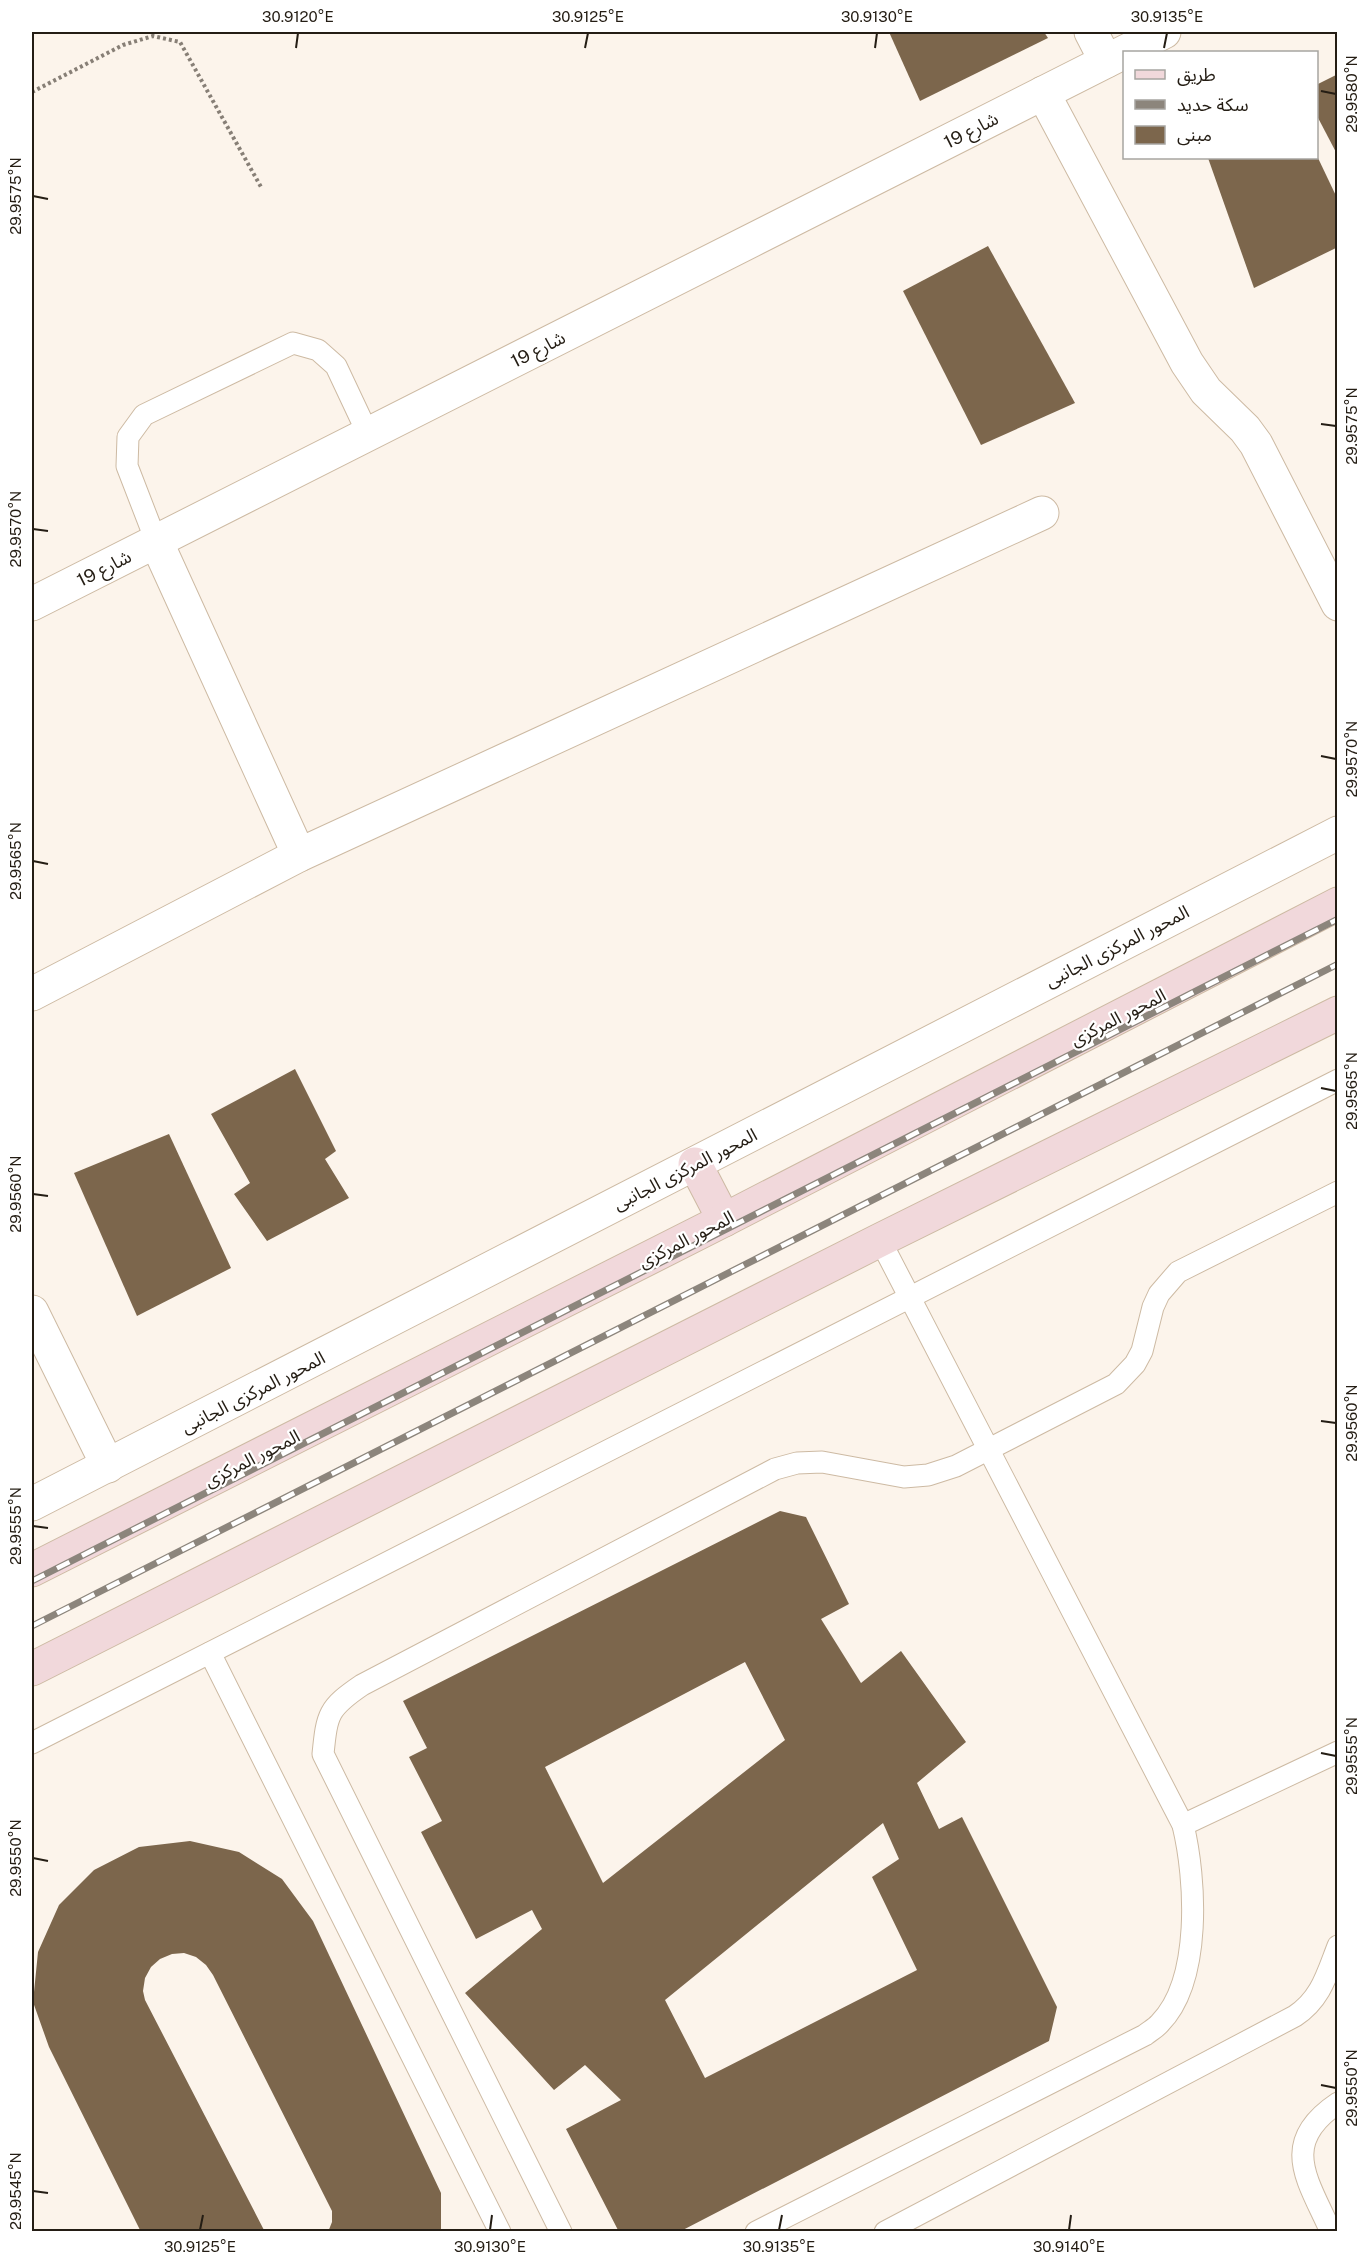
<svg xmlns="http://www.w3.org/2000/svg" width="1369" height="2263" font-family="'Public Sans','Noto Sans Arabic',sans-serif">
	<style>
		.building { fill: #7c664c; fill-rule: evenodd }
		.lines { fill: none; stroke-linecap: round; stroke-linejoin: round }
		.service-casing { stroke: #cdbaa3; stroke-width: 23 }
		.minor-casing { stroke: #cdbaa3; stroke-width: 35 }
		.secondary-casing { stroke: #cdbaa3; stroke-width: 35 }
		.path { stroke: #877f76; stroke-width: 4; stroke-dasharray: 3 3; stroke-linecap: butt }
		.service { stroke: #fff; stroke-width: 21 }
		.minor { stroke: #fff; stroke-width: 33 }
		.secondary { stroke: #f1d8db; stroke-width: 33 }
		.rail-casing { stroke: #8c857c; stroke-width: 7 }
		.rail { stroke: #fff; stroke-width: 4.5; stroke-dasharray: 14; stroke-linecap: butt }
		.ticks { fill: none; stroke: #241d14; stroke-width: 2 }
		.labels { text-anchor: middle; dominant-baseline: central; stroke-width: 4.5; stroke-linejoin: round; paint-order: stroke }
		.street-label { font-size: 18px; fill: #241d14; stroke: #fff }
		.neatline { fill: none; stroke: #241d14; stroke-width: 2 }
		.ticks-label { font-size: 15px; text-anchor: middle; fill: #241d14 }
	</style>
	<rect width="100%" height="100%" fill="#fcf4eb"/>
	<!-- building -->
	<g class="building">
		<polygon points="889,32 1044,32 1048,38 920,101"/>
		<polygon points="1338,74 1338,156 1316,114 1316,85"/>
		<polygon points="1208,158 1318,158 1338,200 1338,247 1254,288"/>
		<polygon points="988,246 1075,403 981,445 903,291"/>
		<polygon points="295,1069 336,1151 325,1159 349,1198 267,1241 234,1194 250,1183 211,1114"/>
		<polygon points="169,1134 231,1268 137,1316 74,1173"/>
		<path d="M 780,1511 L 806,1517 L 849,1604 L 821,1619 L 861,1683 L 901,1651 L 966,1742 L 917,1783 L 939,1829 L 962,1817 L 1057,2007 L 1049,2041 L 679,2232 L 619,2232 L 566,2129 L 621,2100 L 585,2065 L 554,2090 L 465,1993 L 542,1929 L 532,1910 L 476,1939 L 421,1832 L 442,1821 L 409,1757 L 427,1748 L 403,1701 ZM 745,1662 L 785,1740 L 603,1883 L 545,1767 ZM 883,1823 L 899,1859 L 872,1877 L 917,1970 L 705,2078 L 665,2000 Z"/>
		<polygon points="190,1841 239,1852 282,1879 313,1921 441,2193 441,2232 328,2232 332,2222 332,2211 213,1975 206,1965 196,1957 184,1953 172,1954 160,1959 151,1967 145,1978 143,1991 145,2000 265,2232 141,2232 49,2047 33,2002 38,1952 59,1905 94,1870 139,1847"/>
	</g>
	<g class="lines">
		<!-- service casing -->
		<g class="service-casing">
			<g id="service">
				<polyline points="156,541 127,466 128,437 144,415 293,343 318,350 336,366 368,434"/>
				<polyline points="210,1653 500,2232"/>
				<polyline points="32,1743 1338,1080"/>
				<polyline points="1183,1825 1338,1752"/>
				<path d="M 561,2232 L 323,1754 C 327,1714 328,1708 362,1685 L 775,1469 L 797,1463 L 822,1462 L 904,1477 L 928,1475 L 956,1466 L 1116,1384 L 1135,1364 L 1142,1351 L 1153,1307 L 1159,1294 L 1178,1272 L 1338,1192"/>
				<path d="M 756,2232 L 1145,2035 C 1150,2031 1156,2028 1160,2023 C 1202,1980 1196,1879 1183,1825 L 880,1240"/>
				<path d="M 885,2232 L 1295,2016 C 1321,1999 1327,1974 1338,1946"/>
				<path d="M 1331,2232 C 1308,2180 1278,2143 1338,2103"/>
			</g>
		</g>
		<!-- minor casing -->
		<g class="minor-casing">
			<g id="minor">
				<polyline points="1091,32 1106,61"/>
				<polyline points="1043,93 1187,363 1206,391 1245,429 1256,444 1338,604"/>
				<polyline points="156,541 299,855"/>
				<polyline points="32,604 1164,32"/>
				<polyline points="32,994 299,855 1042,513"/>
				<polyline points="32,1312 108,1466"/>
				<polyline points="32,1504 1338,833"/>
			</g>
		</g>
		<!-- secondary casing -->
		<g class="secondary-casing">
			<g id="secondary">
				<polyline points="695,1164 724,1220"/>
				<polyline points="32,1570 724,1220 1338,904"/>
				<polyline points="32,1669 880,1240 1338,1013"/>
			</g>
		</g>
		<!-- path -->
		<polyline class="path" points="32,92 123,45 153,36 180,42 261,187"/>
		<!-- service -->
		<use href="#service" class="service"/>
		<!-- minor -->
		<use href="#minor" class="minor"/>
		<!-- secondary -->
		<use href="#secondary" class="secondary"/>
		<!-- rail casing -->
		<g class="rail-casing">
			<g id="rail">
				<polyline points="32,1581 1338,919"/>
				<polyline points="32,1626 1338,964"/>
			</g>
		</g>
		<!-- rail -->
		<use href="#rail" class="rail"/>
	</g>
	<!-- ticks -->
	<path class="ticks" d="M 296,48 L 298,33M 585,48 L 588,33M 875,48 L 877,33M 1164,48 L 1167,33M 1321,91 L 1336,94M 33,196 L 48,199M 1321,424 L 1336,426M 33,529 L 48,531M 1321,756 L 1336,759M 33,861 L 48,864M 1321,1088 L 1336,1091M 33,1194 L 48,1196M 1321,1421 L 1336,1423M 33,1526 L 48,1528M 1321,1753 L 1336,1756M 33,1858 L 48,1861M 1321,2085 L 1336,2088M 33,2191 L 48,2193M 200,2230 L 203,2215M 490,2230 L 492,2215M 779,2230 L 782,2215M 1069,2230 L 1071,2215"/>
	<g class="labels">
		<!-- street labels -->
		<g class="street-label">
			<text transform="translate(971 130) rotate(-27)">شارع 19</text>
			<text transform="translate(538 349) rotate(-27)">شارع 19</text>
			<text transform="translate(104 568) rotate(-27)">شارع 19</text>
			<text transform="translate(1117 946) rotate(-27)">المحور المركزى الجانبى</text>
			<text transform="translate(1118 1017) rotate(-27)">المحور المركزى</text>
			<text transform="translate(685 1169) rotate(-27)">المحور المركزى الجانبى</text>
			<text transform="translate(686 1239) rotate(-27)">المحور المركزى</text>
			<text transform="translate(253 1392) rotate(-27)">المحور المركزى الجانبى</text>
			<text transform="translate(252 1458) rotate(-27)">المحور المركزى</text>
		</g>
	</g>
	<!-- border -->
	<rect width="1369" height="2263" fill="none" stroke="#ffffff" stroke-width="66"/>
	<!-- legend -->
	<rect x="1123" y="51" width="195" height="108" fill="#ffffff" stroke="#a7a5a1" stroke-width="1.5"/>
	<rect x="1135" y="70" width="30" height="9" fill="#f1d8db" stroke="#a7a5a1" stroke-width="1.5"/>
	<text x="1177" y="81" font-size="18" fill="#241d14">طريق</text>
	<rect x="1135" y="100" width="30" height="9" fill="#8c857c" stroke="#a7a5a1" stroke-width="1.5"/>
	<text x="1177" y="111" font-size="18" fill="#241d14">سكة حديد</text>
	<rect x="1135" y="126" width="30" height="18" fill="#7c664c" stroke="#a7a5a1" stroke-width="1.5"/>
	<text x="1177" y="141" font-size="18" fill="#241d14">مبنى</text>
	<rect x="33" y="33" width="1303" height="2197" class="neatline"/>
	<g class="ticks-label">
		<text x="298" y="22">30.9120°E</text>
		<text x="588" y="22">30.9125°E</text>
		<text x="877" y="22">30.9130°E</text>
		<text x="1167" y="22">30.9135°E</text>
		<text transform="translate(1352 94) rotate(-90)" y="5">29.9580°N</text>
		<text transform="translate(16 196) rotate(-90)" y="5">29.9575°N</text>
		<text transform="translate(1352 426) rotate(-90)" y="5">29.9575°N</text>
		<text transform="translate(16 529) rotate(-90)" y="5">29.9570°N</text>
		<text transform="translate(1352 759) rotate(-90)" y="5">29.9570°N</text>
		<text transform="translate(16 861) rotate(-90)" y="5">29.9565°N</text>
		<text transform="translate(1352 1091) rotate(-90)" y="5">29.9565°N</text>
		<text transform="translate(16 1194) rotate(-90)" y="5">29.9560°N</text>
		<text transform="translate(1352 1423) rotate(-90)" y="5">29.9560°N</text>
		<text transform="translate(16 1526) rotate(-90)" y="5">29.9555°N</text>
		<text transform="translate(1352 1756) rotate(-90)" y="5">29.9555°N</text>
		<text transform="translate(16 1858) rotate(-90)" y="5">29.9550°N</text>
		<text transform="translate(1352 2088) rotate(-90)" y="5">29.9550°N</text>
		<text transform="translate(16 2191) rotate(-90)" y="5">29.9545°N</text>
		<text x="200" y="2252">30.9125°E</text>
		<text x="490" y="2252">30.9130°E</text>
		<text x="779" y="2252">30.9135°E</text>
		<text x="1069" y="2252">30.9140°E</text>
	</g>
</svg>
